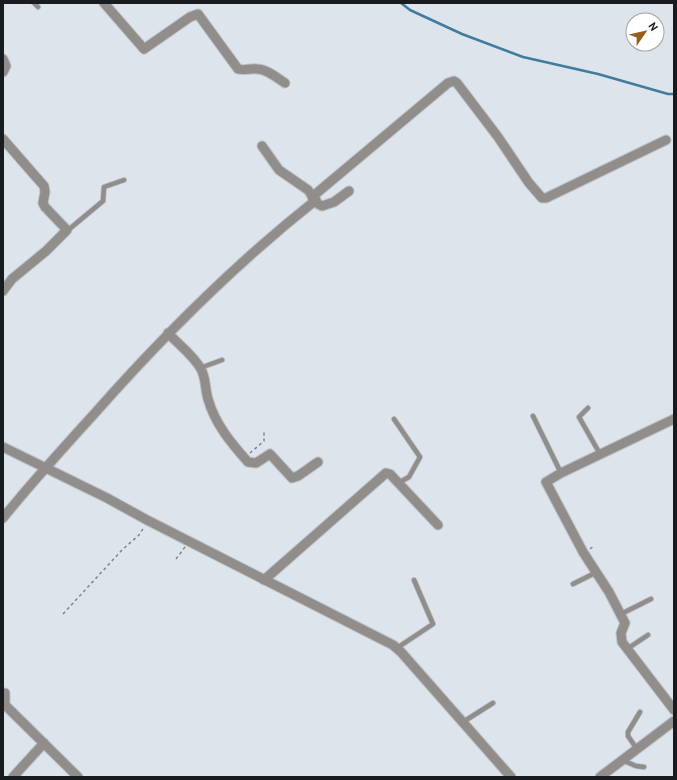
<svg xmlns="http://www.w3.org/2000/svg" width="677" height="780" font-family="'PT Sans',sans-serif">
	<style>
		.lines { fill: none; stroke-linecap: round; stroke-linejoin: round }
		.stream { stroke: #417b9e; stroke-width: 2.5 }
		.service-casing { stroke: #bac0c6; stroke-width: 6 }
		.minor-casing { stroke: #bac0c6; stroke-width: 11 }
		.path { stroke: #80858a; stroke-width: 1.5; stroke-dasharray: 3 3; stroke-linecap: butt }
		.service { stroke: #918d8b; stroke-width: 4.5 }
		.minor { stroke: #918d8b; stroke-width: 9 }
	</style>
	<rect width="100%" height="100%" fill="#dde4eb"/>
	<g class="lines">
		<!-- stream -->
		<polyline class="stream" points="401,3 410,10 462,34 523,57 598,74 668,94 674,94"/>
		<!-- service casing -->
		<g class="service-casing">
			<g id="service">
				<polyline points="34,3 38,7"/>
				<polyline points="67,231 103,201 104,187 124,180"/>
				<polyline points="200,368 222,360"/>
				<polyline points="588,408 579,417 600,454"/>
				<polyline points="533,416 561,473"/>
				<polyline points="394,419 420,457 409,477 398,483"/>
				<polyline points="573,584 595,573"/>
				<polyline points="621,614 651,599"/>
				<polyline points="397,648 433,624 414,580"/>
				<polyline points="627,649 648,635"/>
				<polyline points="463,722 493,703"/>
				<polyline points="637,749 628,736 628,732 640,712"/>
				<polyline points="622,760 636,766 644,767"/>
			</g>
		</g>
		<!-- minor casing -->
		<g class="minor-casing">
			<g id="minor">
				<path d="M 104,3 L 144,49 L 190,17 L 198,14 L 238,69 C 245,71 250,68 257,69 C 267,69 277,78 285,83"/>
				<polyline points="3,59 6,66 3,72"/>
				<polyline points="3,139 44,186 45,192 43,203 45,207 67,230 46,251 12,279 3,291"/>
				<polyline points="262,146 279,170 308,190 318,204 322,206 334,202 349,191"/>
				<polyline points="312,197 448,83 454,81 457,83 498,137 529,183 542,198 546,198 666,140"/>
				<path d="M 168,333 C 179,345 193,355 201,369 C 206,378 205,389 208,399 C 215,424 231,443 248,462 L 256,463 L 270,454 L 292,478 L 298,476 L 318,462"/>
				<polyline points="674,419 561,473 546,482 583,552 609,592 625,623 621,633 622,642 674,710"/>
				<polyline points="3,447 107,498 147,520 393,645 401,652 511,777"/>
				<path d="M 3,518 C 32,482 64,447 95,413 C 163,336 235,264 316,200"/>
				<polyline points="264,580 386,473 390,474 438,525"/>
				<polyline points="5,693 5,705 78,777"/>
				<polyline points="13,777 44,743"/>
				<polyline points="600,777 674,721"/>
			</g>
		</g>
		<!-- path -->
		<g class="path">
			<polyline points="250,453 264,441 264,430"/>
			<polyline points="590,549 594,546"/>
			<polyline points="176,559 185,547"/>
			<polyline points="63,614 122,550 139,535 144,527"/>
		</g>
		<!-- service -->
		<use href="#service" class="service"/>
		<!-- minor -->
		<use href="#minor" class="minor"/>
	</g>
	<!-- border -->
	<rect width="677" height="780" fill="none" stroke="#191c1e" stroke-width="8"/>
	<!-- north arrow -->
	<g transform="translate(645 32) rotate(56)"><circle r="19" fill="#ffffff" stroke="#a3a4a5"/>
	<path d="M0-3L7 15L0 10L-7 15Z" fill="#975f1a"/>
	<text y="-6" font-size="11" font-weight="bold" text-anchor="middle" fill="#191c1e">N</text>
	</g>
</svg>
